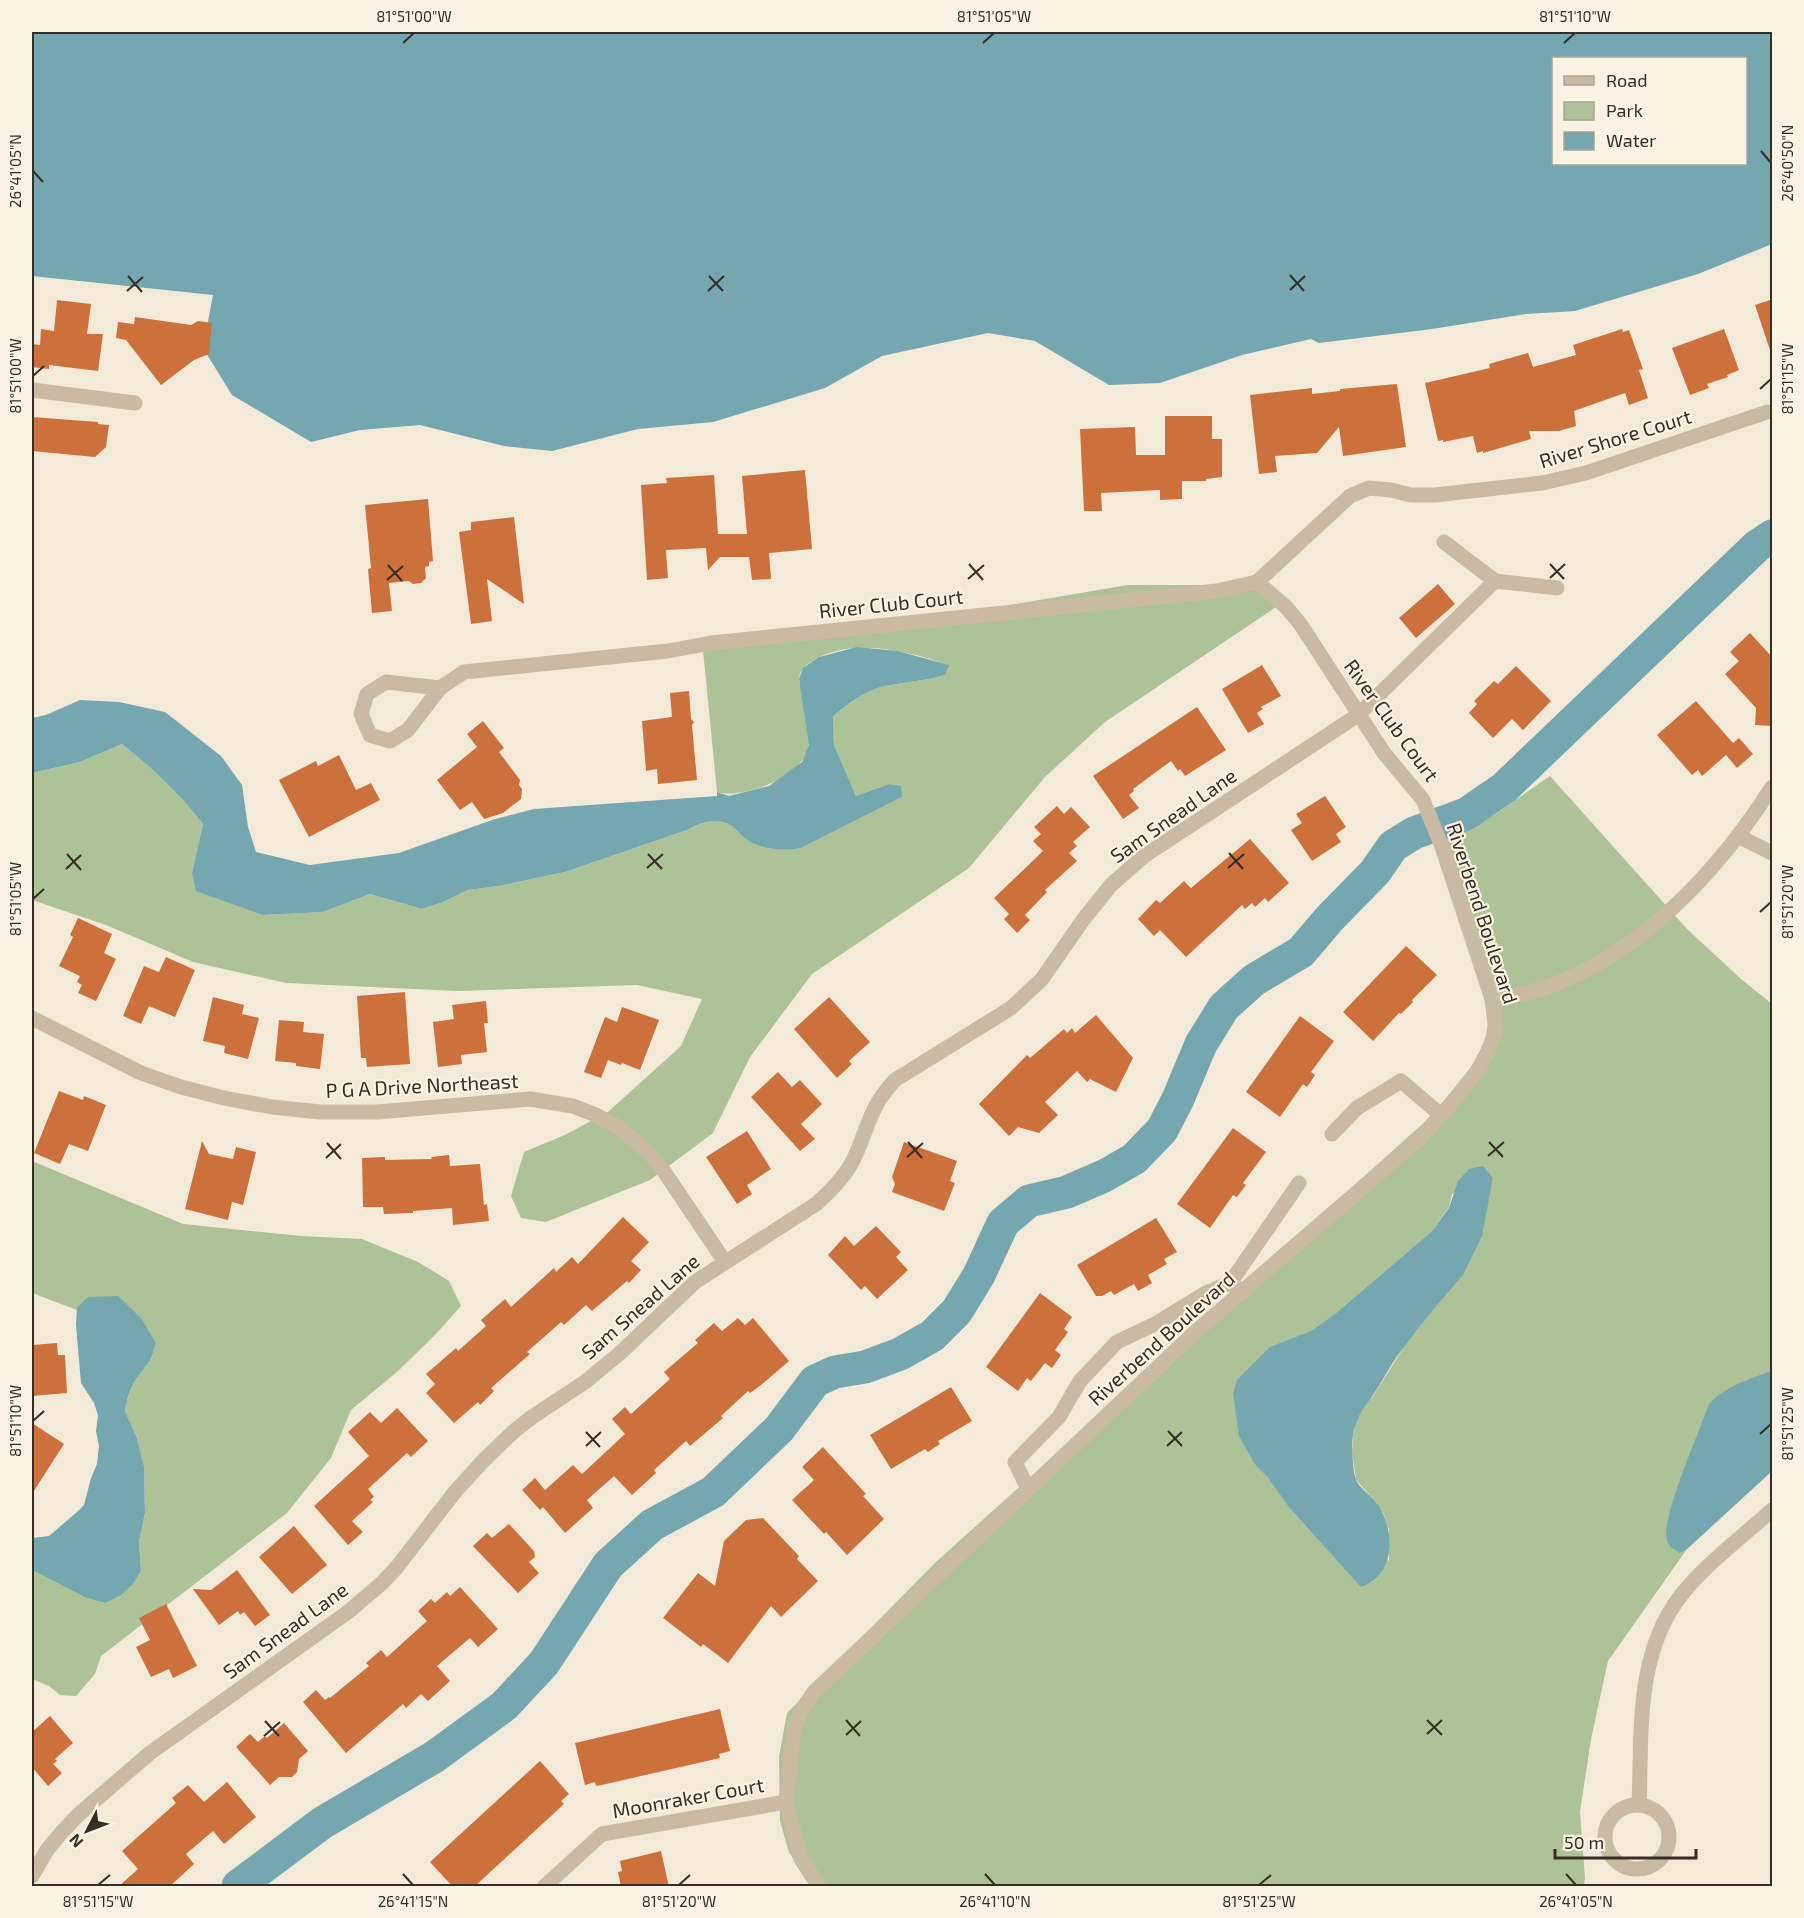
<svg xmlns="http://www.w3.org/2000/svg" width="1804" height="1918" font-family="'Exo 2',sans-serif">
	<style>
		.green { fill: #aec297; fill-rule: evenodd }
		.water { fill: #75a7b1; fill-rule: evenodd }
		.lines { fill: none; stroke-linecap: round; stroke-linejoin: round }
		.river { stroke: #75a7b1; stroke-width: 33 }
		.building { fill: #cd713c }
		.minor { stroke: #cbbaa3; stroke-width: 15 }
		.ticks { fill: none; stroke: #362d26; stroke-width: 2 }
		.labels { text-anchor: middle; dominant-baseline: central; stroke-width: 4.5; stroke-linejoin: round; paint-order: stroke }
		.street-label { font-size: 20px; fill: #362d26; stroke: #faf3e4 }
		.neatline { fill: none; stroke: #362d26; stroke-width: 2 }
		.ticks-label { font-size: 15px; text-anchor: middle; fill: #362d26 }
	</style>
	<rect width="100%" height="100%" fill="#f2e9d8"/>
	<!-- green -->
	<g class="green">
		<path d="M 1128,585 L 1250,585 L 1279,605 L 1105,722 L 1045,777 L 969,868 L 812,974 L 750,1057 L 713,1133 L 650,1180 L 546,1222 L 521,1218 L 511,1196 L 524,1152 L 567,1134 L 609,1111 L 681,1046 L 702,999 L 637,985 L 457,991 L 286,983 L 193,962 L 106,925 L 32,900 L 32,773 L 80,762 L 122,744 C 152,768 179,793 203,824 L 192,873 L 263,915 L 323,912 L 370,894 L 422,909 L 443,902 L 468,890 L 499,886 L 565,872 L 687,830 C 700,823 717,816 732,826 C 738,831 743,838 750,842 C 764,850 785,851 801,848 L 902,797 L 889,784 L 856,796 L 834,745 L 833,717 C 848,704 866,690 885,686 C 905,682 925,681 945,675 L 948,665 C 908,651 850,636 811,662 C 805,666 799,671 799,680 C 799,684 802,689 802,693 C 806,708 810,727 809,743 C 808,775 744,800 717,792 L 702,640 L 922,620 Z"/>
		<path d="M 1550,776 L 1687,929 L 1741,979 L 1772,1004 L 1772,1471 L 1687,1549 L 1608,1661 L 1591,1739 L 1580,1812 L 1585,1878 L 1584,1886 L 815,1886 L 800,1869 L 789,1852 L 780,1821 L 779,1757 L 787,1713 L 936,1562 L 1428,1119 L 1466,1076 L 1485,1042 L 1488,1022 L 1483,989 L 1434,835 L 1451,826 L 1477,821 L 1494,815 ZM 1493,1178 L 1490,1192 L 1422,1323 L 1404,1347 L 1373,1396 L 1362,1409 L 1356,1422 L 1353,1436 L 1352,1452 L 1356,1480 L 1377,1503 L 1384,1515 L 1389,1530 L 1389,1561 L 1268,1478 C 1241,1449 1239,1432 1233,1394 L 1298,1338 L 1311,1331 L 1336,1313 L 1431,1232 L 1449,1207 L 1452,1194 Z"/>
		<polygon points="32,1161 183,1224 301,1236 362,1239 418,1262 449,1281 461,1306 435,1335 398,1371 351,1410 331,1458 287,1513 101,1656 95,1674 76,1696 60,1695 49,1686 32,1679 32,1570 84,1597 105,1603 133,1584 141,1571 139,1542 145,1513 144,1466 137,1438 125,1411 128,1396 134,1382 151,1359 156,1343 77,1308 77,1310 32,1293"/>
	</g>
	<!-- water -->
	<g class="water">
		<path d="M 32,32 L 1772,32 L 1772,244 L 1698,274 L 1575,311 L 1526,314 L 1432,329 L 1319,343 L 1311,339 L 1242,355 L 1160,383 L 1109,385 L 1035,341 L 988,333 L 882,356 L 825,388 L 713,422 L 638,429 L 552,451 L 504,446 L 420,425 L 360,430 L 311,442 L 232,395 L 203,348 L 213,295 L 32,276 ZM 1554,58 L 1746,58 L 1746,164 L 1554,164 Z"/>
		<path d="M 857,647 L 898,651 L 949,665 L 945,675 C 925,681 905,682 885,686 C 866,690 847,704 833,717 L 834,745 L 856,796 L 889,784 L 901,786 L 902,797 L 801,848 C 785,851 764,850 750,842 C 743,838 738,831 732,826 C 717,816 700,823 687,830 L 565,872 L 499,886 L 468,890 L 443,902 L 422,909 L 370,894 L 323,912 L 263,915 L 196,891 L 192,873 L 203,824 C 179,793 152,768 122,744 L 80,762 L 32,773 L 32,718 L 46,715 L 80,700 L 119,702 L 165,712 L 221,756 L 242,785 L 248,827 L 256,852 L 310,865 L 399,853 L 495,819 L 534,809 L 717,796 L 717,792 L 729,796 L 769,786 L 802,762 L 809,745 L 799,679 L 803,668 L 819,657 Z"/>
		<path d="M 1483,1166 L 1493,1178 L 1482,1236 L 1463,1275 C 1443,1298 1423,1321 1405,1346 C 1393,1360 1385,1377 1375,1392 C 1369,1402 1362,1408 1358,1419 C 1353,1429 1352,1440 1352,1450 C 1353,1459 1353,1475 1357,1482 C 1363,1491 1373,1497 1379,1506 C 1395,1533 1396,1574 1361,1587 L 1289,1507 L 1268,1478 L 1254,1463 L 1239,1436 L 1233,1394 L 1237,1380 L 1270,1347 L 1311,1331 L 1336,1313 L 1431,1232 L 1449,1208 L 1458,1181 L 1469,1169 Z"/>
		<polygon points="118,1296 141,1318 156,1343 151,1359 134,1382 128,1396 125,1411 137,1438 144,1466 145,1513 139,1542 141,1571 133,1584 121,1595 105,1603 84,1597 32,1570 32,1538 49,1536 77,1512 84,1505 91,1478 97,1464 99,1446 96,1431 98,1415 94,1403 81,1383 76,1325 77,1308 88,1297"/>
		<path d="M 1772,1371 L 1772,1471 L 1687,1549 L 1680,1553 C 1674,1549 1669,1547 1667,1540 C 1660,1520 1700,1430 1709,1404 C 1726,1386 1749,1379 1772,1371 Z"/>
	</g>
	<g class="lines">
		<!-- river -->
		<polyline class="river" points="238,1886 322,1823 434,1757 504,1706 544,1663 608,1565 652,1525 713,1492 779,1429 815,1381 835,1372 865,1367 900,1354 932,1336 957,1311 979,1275 1003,1223 1029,1201 1067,1192 1104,1176 1134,1159 1162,1130 1178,1099 1201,1044 1224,1007 1254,980 1301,952 1330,918 1375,872 1393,846 1414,833 1466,814 1504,788 1757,546 1772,536"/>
	</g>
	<!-- building -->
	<g class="building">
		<polygon points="1773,299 1773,349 1770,350 1755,305"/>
		<polygon points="57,300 91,304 87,334 103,334 98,371 49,365 49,369 32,367 32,344 40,345 41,329 54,331"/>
		<polygon points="135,317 191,325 198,321 212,323 209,354 194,360 161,385 126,340 116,338 118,322 134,324"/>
		<polygon points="1622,329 1623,332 1629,330 1643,369 1639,370 1648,398 1629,405 1625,393 1574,411 1576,426 1559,431 1529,431 1531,439 1483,453 1483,451 1477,453 1473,436 1443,442 1443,440 1438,441 1425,383 1490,368 1489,364 1528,353 1533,367 1576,355 1573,345"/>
		<polygon points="1724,329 1739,370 1727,375 1728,377 1707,384 1709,388 1690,395 1672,348"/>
		<polygon points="1397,384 1406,447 1343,456 1339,427 1317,453 1275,456 1277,472 1259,474 1250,395 1312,388 1312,394 1340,391 1340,389"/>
		<polygon points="1165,416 1212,416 1212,439 1222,439 1222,477 1206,479 1206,481 1182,481 1182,499 1160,500 1160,490 1101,493 1102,511 1084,511 1080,429 1135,427 1136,455 1165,455"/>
		<polygon points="32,417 98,422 98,424 109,425 106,447 95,457 32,451"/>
		<polygon points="805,470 812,549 769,553 771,579 752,580 749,557 720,557 708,570 706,548 666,550 668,578 647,580 641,485 667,483 666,478 714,475 718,534 747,534 742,476"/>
		<polygon points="428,499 433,561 429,562 429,566 425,567 426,578 421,583 413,584 409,581 389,583 392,611 372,613 368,569 371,568 365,505"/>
		<polygon points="514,517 524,604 487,579 492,621 471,624 459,532 471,530 471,522"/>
		<polygon points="1438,584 1455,604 1416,638 1399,618"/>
		<polygon points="1750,633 1773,658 1773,726 1755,725 1756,708 1725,674 1739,661 1730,652"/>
		<polygon points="1262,665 1281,696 1261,707 1263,709 1257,713 1264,724 1248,733 1222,689"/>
		<polygon points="1516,666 1551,701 1523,730 1512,719 1493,738 1469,713 1477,704 1474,701 1494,681 1498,684"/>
		<polygon points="689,691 691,719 694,722 692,725 697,780 658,784 657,769 646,771 642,721 672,717 670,693"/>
		<polygon points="1696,701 1733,743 1739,738 1753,754 1737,768 1726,755 1702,776 1698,770 1692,775 1657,735"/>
		<polygon points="1197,707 1226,750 1185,776 1180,769 1178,771 1171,761 1133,789 1134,791 1129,795 1139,808 1123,819 1093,776"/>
		<polygon points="483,721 504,748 499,752 520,780 519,785 522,789 521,799 503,813 484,819 472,802 460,810 437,780 477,747 467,734"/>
		<polygon points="339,755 356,790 371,783 380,800 309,837 279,780 316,761 318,766"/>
		<polygon points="1325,796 1346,827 1336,834 1341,842 1312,861 1291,830 1302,823 1296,814"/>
		<polygon points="1057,806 1064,814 1071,807 1090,827 1073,842 1077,846 1069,853 1077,861 1045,890 1047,892 1025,915 1030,920 1017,933 1004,919 1009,914 994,898 1043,851 1033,841 1041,834 1034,827"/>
		<polygon points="1250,839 1289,883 1268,902 1265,898 1255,907 1252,903 1245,909 1242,905 1186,957 1160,930 1154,936 1138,919 1156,900 1160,903 1184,881 1191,888"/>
		<polygon points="78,918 112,934 104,953 116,959 96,1001 78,993 82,985 77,982 80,976 59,966 73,937 70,935"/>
		<polygon points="1406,946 1437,975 1412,1000 1413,1002 1401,1014 1399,1013 1373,1041 1343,1012"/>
		<polygon points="166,957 195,970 175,1017 149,1006 141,1024 123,1016 144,966 159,972"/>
		<polygon points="405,992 410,1064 367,1067 366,1058 361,1058 357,996"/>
		<polygon points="213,997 244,1005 242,1014 259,1018 248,1059 224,1053 225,1046 203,1041"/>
		<polygon points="829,997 870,1042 849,1061 852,1064 837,1078 794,1029"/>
		<polygon points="486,1001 488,1023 484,1023 487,1052 461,1055 462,1064 438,1067 433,1022 454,1019 452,1005"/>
		<polygon points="622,1007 659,1020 640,1070 622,1063 621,1065 608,1060 601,1078 584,1072 605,1017 617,1022"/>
		<polygon points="1096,1015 1133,1058 1116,1092 1090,1079 1087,1082 1077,1071 1045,1102 1058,1115 1039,1133 1018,1127 1009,1136 979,1104 1027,1055 1030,1058 1064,1029 1067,1033 1072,1028 1075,1033"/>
		<polygon points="1300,1016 1334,1041 1311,1072 1315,1075 1307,1087 1303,1084 1280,1117 1246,1092"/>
		<polygon points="279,1020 304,1022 303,1032 324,1034 320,1069 296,1066 296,1063 275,1061"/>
		<polygon points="778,1072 792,1087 800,1080 822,1104 801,1124 815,1139 800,1151 751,1097"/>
		<polygon points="59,1091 83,1100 84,1096 106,1105 88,1151 69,1144 60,1164 34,1153"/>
		<polygon points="1233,1128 1266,1152 1243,1183 1246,1185 1237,1197 1233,1195 1210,1228 1177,1204"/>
		<polygon points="747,1131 771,1169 747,1185 752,1194 737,1204 706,1157"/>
		<polygon points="202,1141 209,1154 233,1159 236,1147 256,1152 243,1205 232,1202 228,1220 185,1209"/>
		<polygon points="904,1142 957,1161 950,1181 955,1183 944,1211 892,1192 895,1184 892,1177"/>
		<polygon points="449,1155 450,1166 480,1164 484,1205 487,1204 489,1221 453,1225 452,1208 413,1211 413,1213 384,1214 383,1207 363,1207 362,1158 385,1157 385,1160 432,1159 431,1157"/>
		<polygon points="623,1217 649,1242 631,1261 641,1270 629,1283 627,1281 592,1311 586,1305 564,1325 561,1322 527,1352 530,1354 491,1388 494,1391 480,1405 478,1402 454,1423 426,1393 435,1384 426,1374 456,1348 458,1351 486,1326 481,1320 505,1299 511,1307 554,1268 556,1272 572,1257 578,1264"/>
		<polygon points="1156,1218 1177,1252 1164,1259 1167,1264 1148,1275 1152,1283 1138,1291 1134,1284 1114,1295 1111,1291 1102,1296 1096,1296 1077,1265"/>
		<polygon points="876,1226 901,1252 896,1257 908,1270 877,1299 865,1286 861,1290 828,1255 845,1236 854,1246"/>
		<polygon points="1040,1293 1072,1317 1064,1329 1068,1332 1055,1350 1061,1355 1052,1368 1045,1363 1031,1381 1027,1378 1018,1391 986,1367"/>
		<polygon points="738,1318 745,1325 753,1318 789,1361 761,1385 750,1393 748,1391 721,1416 723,1418 690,1446 686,1441 654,1470 656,1473 632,1495 614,1476 587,1500 593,1508 565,1533 543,1507 540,1510 522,1490 535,1478 545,1490 573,1465 582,1474 625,1434 612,1419 625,1407 631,1414 670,1379 664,1372 698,1343 695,1340 714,1323 722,1331"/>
		<polygon points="57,1343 58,1355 65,1355 67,1393 32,1396 32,1377 33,1376 32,1345"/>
		<polygon points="951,1387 972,1421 938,1441 940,1444 928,1452 925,1449 891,1469 870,1435"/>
		<polygon points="397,1408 428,1441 411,1457 407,1453 368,1489 374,1497 370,1500 373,1502 352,1521 363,1532 348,1545 314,1506 369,1456 348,1432 370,1412 381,1423"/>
		<polygon points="32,1423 64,1444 32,1494"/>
		<polygon points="823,1447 866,1494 863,1496 884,1519 847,1555 826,1532 824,1534 792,1500 814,1480 802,1467"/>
		<polygon points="763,1518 799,1556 797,1559 818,1581 781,1617 771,1606 728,1663 703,1644 701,1647 663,1618 698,1573 715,1586 724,1541 746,1520"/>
		<polygon points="509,1524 534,1551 535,1557 529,1562 539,1573 518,1593 473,1546 487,1533 492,1538"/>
		<polygon points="294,1526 327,1565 292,1594 259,1557"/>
		<polygon points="237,1570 270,1615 255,1626 244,1612 240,1615 238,1611 219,1625 193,1589 211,1590"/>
		<polygon points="460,1587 498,1629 478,1647 470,1638 437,1666 450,1681 428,1701 421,1694 406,1708 403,1704 346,1753 303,1702 316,1690 325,1700 329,1697 330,1698 369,1666 366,1663 381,1650 387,1657 427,1621 418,1611 431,1599 435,1603 447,1592 450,1596"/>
		<polygon points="166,1604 197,1666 173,1678 169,1669 151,1677 136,1647 150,1640 139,1618"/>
		<polygon points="720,1709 730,1751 719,1754 720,1758 606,1784 596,1786 595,1782 585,1785 575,1743"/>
		<polygon points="50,1716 73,1743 55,1759 57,1761 53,1764 62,1773 48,1786 32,1767 32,1732"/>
		<polygon points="284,1723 308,1751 299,1759 297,1772 292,1777 279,1777 270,1785 236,1747 250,1734 258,1742 265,1736 267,1738"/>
		<polygon points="540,1761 569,1794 561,1801 564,1804 474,1887 453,1887 430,1862"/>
		<polygon points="227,1782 256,1817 224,1844 213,1831 186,1854 194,1864 169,1887 118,1887 138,1869 122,1851 176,1803 172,1798 188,1785 204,1802"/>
		<polygon points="661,1851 669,1887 621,1887 618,1872 622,1871 620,1861"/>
	</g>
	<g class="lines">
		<!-- minor -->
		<g class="minor">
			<polyline points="32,390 135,403"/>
			<polyline points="1495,581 1557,588"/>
			<polyline points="1257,582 1350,496 1369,488 1391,490 1411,495 1435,495 1542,483 1586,473 1767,412"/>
			<polygon points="386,682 440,688 408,730 390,741 370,735 361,714 367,694"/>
			<polyline points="440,688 464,672 668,651 711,643 1217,591 1257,582 1286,607 1301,625 1384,753 1423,800 1442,847 1492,999 1496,1031 1488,1051 1479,1069 1451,1104 1420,1138 1193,1334 815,1691 802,1709 794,1729 786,1802 801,1859 819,1886"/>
			<polyline points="1738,836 1772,853"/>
			<path d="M 1492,999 C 1611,987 1710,884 1772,787"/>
			<polyline points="32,1018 141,1073 181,1087 224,1098 272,1107 320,1112 377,1112 530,1099 573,1106 596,1115 618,1127 649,1153 663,1170 725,1262"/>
			<polyline points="1332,1134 1357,1108 1401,1081 1441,1115"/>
			<polyline points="1230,1283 1299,1183"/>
			<polyline points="1028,1489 1015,1462 1059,1417 1080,1381 1117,1342 1157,1323 1206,1293 1230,1283 1243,1292"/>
			<path d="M 1639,1804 C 1642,1732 1635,1653 1682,1594 C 1706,1564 1744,1535 1772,1510"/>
			<circle cx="1637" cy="1837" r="32"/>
			<path d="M 32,1876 L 47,1850 L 62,1832 L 78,1815 L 150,1753 L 348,1612 L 382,1583 L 397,1567 L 454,1493 L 482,1462 L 513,1432 L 532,1417 L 585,1382 L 619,1354 L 695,1282 L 816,1204 C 832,1190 848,1174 856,1154 C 870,1122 870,1107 895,1080 L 1011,1008 L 1042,979 L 1083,920 L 1111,885 L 1144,856 L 1358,715 L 1495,581 L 1444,542"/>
			<polyline points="545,1886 602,1834 786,1802"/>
		</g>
	</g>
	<!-- ticks -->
	<path class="ticks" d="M 403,43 L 414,33M 983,43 L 994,33M 1564,43 L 1575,33M 1761,151 L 1771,163M 33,171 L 43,182M 1290,275 L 1304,291M 128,276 L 142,292M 709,276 L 723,291M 1290,290 L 1305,276M 127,291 L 143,277M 708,291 L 724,276M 33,376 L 44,366M 1760,389 L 1771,379M 969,564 L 983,580M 1550,564 L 1564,579M 388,565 L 402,581M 1550,578 L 1565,564M 968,579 L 984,565M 387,580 L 403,566M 1229,853 L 1243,869M 67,854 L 81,870M 648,854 L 662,869M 647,868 L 663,854M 1228,868 L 1244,854M 66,869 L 81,855M 33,899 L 44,889M 1760,912 L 1771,902M 908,1142 L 922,1158M 1489,1142 L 1503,1157M 327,1143 L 341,1159M 1488,1156 L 1504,1142M 907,1157 L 923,1143M 326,1158 L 341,1144M 33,1421 L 44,1411M 1168,1431 L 1182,1446M 586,1432 L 600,1447M 1760,1434 L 1771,1424M 586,1446 L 601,1432M 1167,1446 L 1182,1432M 846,1720 L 860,1736M 1427,1720 L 1442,1735M 265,1721 L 279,1736M 1427,1734 L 1442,1720M 846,1735 L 861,1721M 264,1736 L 280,1722M 403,1874 L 413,1885M 985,1874 L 995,1885M 1566,1874 L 1576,1885M 98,1885 L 110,1875M 679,1885 L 690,1875M 1259,1885 L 1271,1875"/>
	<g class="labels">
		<!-- street labels -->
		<g class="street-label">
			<text transform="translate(1615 438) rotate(-17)">River Shore Court</text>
			<text transform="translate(891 603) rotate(-6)">River Club Court</text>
			<text transform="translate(1392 720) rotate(54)">River Club Court</text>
			<text transform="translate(1173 815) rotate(-35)">Sam Snead Lane</text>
			<text transform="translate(1483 913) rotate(72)">Riverbend Boulevard</text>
			<text transform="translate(422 1085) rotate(-3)">P G A Drive Northeast</text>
			<text transform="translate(640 1306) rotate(-41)">Sam Snead Lane</text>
			<text transform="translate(1161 1338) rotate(-42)">Riverbend Boulevard</text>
			<text transform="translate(285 1630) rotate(-36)">Sam Snead Lane</text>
			<text transform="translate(688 1797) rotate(-10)">Moonraker Court</text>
		</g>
	</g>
	<!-- border -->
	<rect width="1804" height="1918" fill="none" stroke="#faf3e4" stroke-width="66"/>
	<!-- legend -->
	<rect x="1552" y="57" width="195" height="108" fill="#faf3e4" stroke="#aca498" stroke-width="1.5"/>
	<rect x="1564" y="76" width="30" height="9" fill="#cbbaa3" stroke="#aca498" stroke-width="1.5"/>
	<text x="1606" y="87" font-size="18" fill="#362d26">Road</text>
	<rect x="1564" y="102" width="30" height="18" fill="#aec297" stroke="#aca498" stroke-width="1.5"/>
	<text x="1606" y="117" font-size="18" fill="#362d26">Park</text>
	<rect x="1564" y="132" width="30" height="18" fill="#75a7b1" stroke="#aca498" stroke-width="1.5"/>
	<text x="1606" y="147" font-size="18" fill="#362d26">Water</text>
	<!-- north arrow -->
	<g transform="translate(87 1831) rotate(228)" stroke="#faf3e4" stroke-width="4.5" paint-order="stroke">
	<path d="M0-4.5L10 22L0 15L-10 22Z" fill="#362d26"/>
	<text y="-9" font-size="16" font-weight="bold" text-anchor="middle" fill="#362d26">N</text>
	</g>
	<!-- scale -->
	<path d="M1555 1849v9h141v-9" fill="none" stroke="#362d26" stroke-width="3"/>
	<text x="1564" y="1849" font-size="18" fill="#362d26" stroke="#faf3e4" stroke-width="4.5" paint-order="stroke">50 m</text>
	<rect x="33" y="33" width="1738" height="1852" class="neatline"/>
	<g class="ticks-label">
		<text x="414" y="22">81°51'00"W</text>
		<text x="994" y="22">81°51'05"W</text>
		<text x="1575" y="22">81°51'10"W</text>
		<text transform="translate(1788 163) rotate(-90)" y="5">26°40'50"N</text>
		<text transform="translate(16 171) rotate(-90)" y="5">26°41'05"N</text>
		<text transform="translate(16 376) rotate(-90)" y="5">81°51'00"W</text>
		<text transform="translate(1788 379) rotate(-90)" y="5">81°51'15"W</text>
		<text transform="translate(16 899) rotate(-90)" y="5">81°51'05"W</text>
		<text transform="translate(1788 902) rotate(-90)" y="5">81°51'20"W</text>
		<text transform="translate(16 1421) rotate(-90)" y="5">81°51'10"W</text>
		<text transform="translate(1788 1424) rotate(-90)" y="5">81°51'25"W</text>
		<text x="98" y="1907">81°51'15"W</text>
		<text x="413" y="1907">26°41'15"N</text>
		<text x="679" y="1907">81°51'20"W</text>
		<text x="995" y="1907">26°41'10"N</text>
		<text x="1259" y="1907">81°51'25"W</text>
		<text x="1576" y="1907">26°41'05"N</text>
	</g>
</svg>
